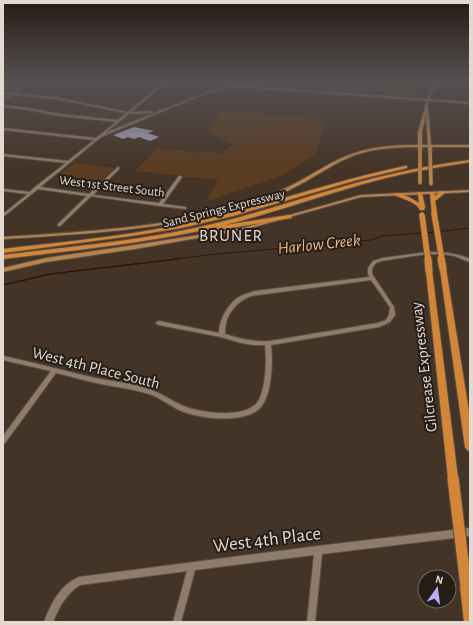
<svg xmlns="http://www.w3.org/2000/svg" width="473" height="625" font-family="'Alegreya Sans',sans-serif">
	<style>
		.green { fill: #5a3c21 }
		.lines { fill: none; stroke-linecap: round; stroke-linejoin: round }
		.stream-far1 { stroke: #2d1600; stroke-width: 1 }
		.stream { stroke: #2d1600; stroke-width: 1.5 }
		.building { fill: #a8a4ba }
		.minor-casing { stroke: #5e5145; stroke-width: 2 }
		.major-casing { stroke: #5e5145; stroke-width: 2 }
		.highway-casing { stroke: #5e5145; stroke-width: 2 }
		.minor { fill: #8d7b6b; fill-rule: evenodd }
		.major { fill: #b8824c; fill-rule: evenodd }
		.highway { fill: #d48638; fill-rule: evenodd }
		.major-bridge-casing { stroke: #5e5145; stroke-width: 4.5; stroke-linecap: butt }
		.highway-bridge-far2-casing { stroke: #5e5145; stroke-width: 7; stroke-linecap: butt }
		.highway-bridge-far1-casing { stroke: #5e5145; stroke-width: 9; stroke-linecap: butt }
		.highway-bridge-casing { stroke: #5e5145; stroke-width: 13; stroke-linecap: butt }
		.major-bridge { stroke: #b8824c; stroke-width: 3.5 }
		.highway-bridge-far2 { stroke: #d48638; stroke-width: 5.5 }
		.highway-bridge-far1 { stroke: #d48638; stroke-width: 7 }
		.highway-bridge { stroke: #d48638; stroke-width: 11 }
		.labels { text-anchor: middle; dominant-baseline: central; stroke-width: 4; stroke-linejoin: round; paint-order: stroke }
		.far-street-label { font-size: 13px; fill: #e4d9d1; stroke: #251e17 }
		.street-label { font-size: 16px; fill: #e4d9d1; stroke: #251e17 }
		.neighbourhood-label { font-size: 17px; letter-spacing: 1px; fill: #e4d9d1; stroke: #251e17 }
		.water-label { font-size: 17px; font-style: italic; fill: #f3b986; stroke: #251e17 }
		.near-street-label { font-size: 19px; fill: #e4d9d1; stroke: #251e17 }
	</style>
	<rect width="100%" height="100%" fill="#443427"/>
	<!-- green -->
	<g class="green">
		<polygon points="319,81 412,81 417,96 317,88"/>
		<polygon points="221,111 325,119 316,154 281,176 205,202 218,180 135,171 157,148 200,153 206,150 219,154 234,145 207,132"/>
		<polygon points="131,114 147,115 112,129"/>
		<polygon points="76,163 114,168 101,181 57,175"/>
	</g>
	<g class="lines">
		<!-- stream-far1 -->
		<g class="stream-far1">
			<polyline points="426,233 470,228"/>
			<polyline points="169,260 207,255 371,240 381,236 422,233"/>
		</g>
		<!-- stream -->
		<polyline class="stream" points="3,285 50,274 178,259"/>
	</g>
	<!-- building -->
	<polygon class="building" points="134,127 154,131 148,133 159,137 150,141 139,137 134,139 128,137 123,139 113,135"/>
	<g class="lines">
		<!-- minor casing -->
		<g class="minor-casing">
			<g id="minor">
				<polygon points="165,81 168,81 131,112 152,111 153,113 129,114 105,133 207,92 228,86 252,86 427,99 435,81 437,81 429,99 470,102 470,104 252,88 228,88 209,92 101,137 40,187 89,194 118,167 119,167 119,169 93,195 159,203 179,176 180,176 182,177 163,204 185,207 186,207 186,209 160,206 91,196 60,226 58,226 58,224 87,196 38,189 3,217 3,214 28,194 3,191 3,189 30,192 35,187 66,163 3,156 3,154 68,161 94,140 3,130 3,128 96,138 116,122 60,116 29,110 3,107 3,105 29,108 60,114 118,120 126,113 55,99 13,95 3,100 3,98 10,94 3,94 3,92 12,93 19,89 3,88 3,86 22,89 15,93 55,97 128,112"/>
				<path d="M 428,252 C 443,252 456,253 470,259 L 470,262 C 463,260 457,256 450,255 C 431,252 412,256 394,259 C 389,260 381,260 376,263 C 372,266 372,270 372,274 L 394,307 L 395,315 L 390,322 L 379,327 L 271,345 C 273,361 272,394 261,407 C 246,424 203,419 184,412 C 172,408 162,398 149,394 C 133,389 117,387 101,384 C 86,381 71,376 56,373 L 5,443 L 3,444 L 3,436 L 51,371 L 3,360 L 3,356 C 36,363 68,372 100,379 C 113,381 126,383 139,386 C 148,389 156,391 164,396 C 172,400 178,404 186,407 C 203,413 242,418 256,404 C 266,393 267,360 265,345 L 253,345 L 241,343 L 221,337 L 159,325 L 157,324 L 156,323 L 157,322 L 159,321 L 219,333 C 219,320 228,304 239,297 C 244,294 250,293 255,291 L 370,277 L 368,274 L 368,268 L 373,261 L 383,258 ZM 371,280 L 390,307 L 389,315 L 386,320 L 378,323 L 270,341 C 254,342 240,339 225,334 C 224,317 235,302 251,296 Z"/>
				<path d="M 470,528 L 470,536 L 322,554 L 315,622 L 307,622 L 314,555 L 195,570 L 181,622 L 173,622 L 187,571 L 80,585 C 66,594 59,607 53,622 L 44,622 C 51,604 60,585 79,577 L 318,546 Z"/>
			</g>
		</g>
		<!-- major casing -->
		<g class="major-casing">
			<g id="major">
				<path d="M 428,99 L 429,100 L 427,108 L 428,109 L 431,145 L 470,145 L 470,147 L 432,147 L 432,150 L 430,151 L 428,150 L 428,147 L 422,147 L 422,150 L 420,151 L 418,150 L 418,147 C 397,147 375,148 355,155 C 335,162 318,175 299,185 C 282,194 264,201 246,206 C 168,230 84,234 3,239 L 3,237 C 82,232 167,228 243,205 C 261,199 279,192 296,183 C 315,173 332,161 352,154 C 373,146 396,145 418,145 L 418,132 L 427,100 ZM 426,115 L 428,145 L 422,145 L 422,132 Z"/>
				<polygon points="470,190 470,192 361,197 243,230 135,249 46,262 3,272 3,268 46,258 135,245 243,228 361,195"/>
			</g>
		</g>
		<!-- highway casing -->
		<g class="highway-casing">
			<g id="highway">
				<path d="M 470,160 L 470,162 C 439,167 408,172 378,180 C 325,194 274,213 221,226 C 150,243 76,250 3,259 L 3,255 C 76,246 150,240 221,222 C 273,209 323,191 375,178 C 407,170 438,164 470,160 Z"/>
				<path d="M 405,166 L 407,166 L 407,168 L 357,180 L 233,216 L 181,228 L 131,236 L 3,253 L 3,249 C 71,241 140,235 206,219 C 273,203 338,180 405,166 Z"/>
				<polygon points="442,191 446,192 435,201 437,213 436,214 432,214 430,193 434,192 435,196"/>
				<path d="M 418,192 L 422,193 L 425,207 L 424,210 L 420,210 C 416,201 401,199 393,194 C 400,191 412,199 419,203 Z"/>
				<polygon points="277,193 281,194 259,205 254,204"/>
				<polygon points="289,215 292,217 291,218 219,230 216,228 219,226"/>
				<polygon points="443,267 446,269 470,418 470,451 467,450 465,447 440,269"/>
				<polygon points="429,269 432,271 458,478 456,481 453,483 450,481 448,478 426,271"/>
				<polygon points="466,580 470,582 470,622 464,622 460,586 462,582"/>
			</g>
		</g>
		<!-- minor -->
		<use href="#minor" class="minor"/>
		<!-- major -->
		<use href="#major" class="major"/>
		<!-- highway -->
		<use href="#highway" class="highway"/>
		<!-- major-bridge casing -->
		<g class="major-bridge-casing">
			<g id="major-bridge">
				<polyline points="420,150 420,183"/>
				<polyline points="430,150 431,184"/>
			</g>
		</g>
		<!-- highway-bridge-far2 casing -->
		<g class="highway-bridge-far2-casing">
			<g id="highway-bridge-far2">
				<polyline points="434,213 442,260"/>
				<polyline points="422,215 428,260"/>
			</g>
		</g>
		<!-- highway-bridge-far1 casing -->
		<g class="highway-bridge-far1-casing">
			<g id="highway-bridge-far1">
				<polyline points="428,259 429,271"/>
				<polyline points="441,259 443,269"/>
			</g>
		</g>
		<!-- highway-bridge casing -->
		<g class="highway-bridge-casing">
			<polyline id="highway-bridge" points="453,478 466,586"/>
		</g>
		<!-- major-bridge -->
		<use href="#major-bridge" class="major-bridge"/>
		<!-- highway-bridge-far2 -->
		<use href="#highway-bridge-far2" class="highway-bridge-far2"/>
		<!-- highway-bridge-far1 -->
		<use href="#highway-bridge-far1" class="highway-bridge-far1"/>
		<!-- highway-bridge -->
		<use href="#highway-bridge" class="highway-bridge"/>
	</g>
	<!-- sky -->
	<linearGradient id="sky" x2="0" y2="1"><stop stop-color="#251d15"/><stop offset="0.48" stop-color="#565052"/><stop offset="1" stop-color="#565052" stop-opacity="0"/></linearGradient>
	<rect width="473" height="169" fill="url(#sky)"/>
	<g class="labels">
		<!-- far-street labels -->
		<g class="far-street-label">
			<text transform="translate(112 187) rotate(7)">West 1st Street South</text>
			<text transform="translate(224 209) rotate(-14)">Sand Springs Expressway</text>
		</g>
		<!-- street labels -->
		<g class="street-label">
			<text transform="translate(424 367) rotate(-97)">Gilcrease Expressway</text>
			<text transform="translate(96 368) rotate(14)">West 4th Place South</text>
		</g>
		<!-- neighbourhood labels -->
		<g class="neighbourhood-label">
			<text x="231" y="235">BRUNER</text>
		</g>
		<!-- water labels -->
		<g class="water-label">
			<text transform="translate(319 244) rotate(-6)">Harlow Creek</text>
		</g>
		<!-- near-street labels -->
		<g class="near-street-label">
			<text transform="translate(267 540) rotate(-7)">West 4th Place</text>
		</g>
	</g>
	<!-- border -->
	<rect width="473" height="625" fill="none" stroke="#e4d9d1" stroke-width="8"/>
	<!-- north arrow -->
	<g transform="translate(437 589) rotate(14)"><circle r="19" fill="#251e17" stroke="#716961"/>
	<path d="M0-3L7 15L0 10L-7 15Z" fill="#bbaaf6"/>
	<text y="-6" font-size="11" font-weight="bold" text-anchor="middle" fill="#e4d9d1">N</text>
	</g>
</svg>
